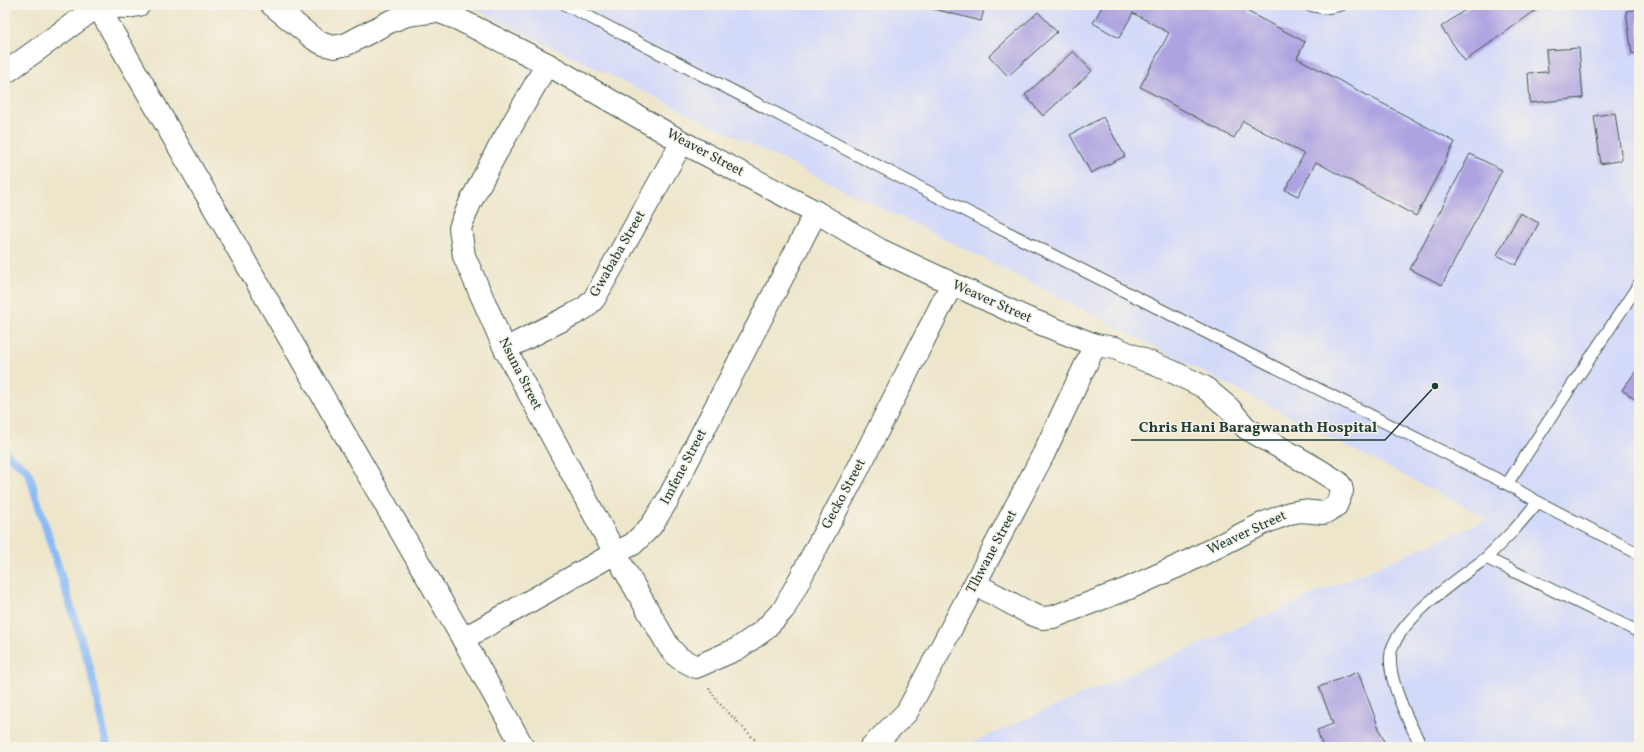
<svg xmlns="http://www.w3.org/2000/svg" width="1644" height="752" font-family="Vollkorn,serif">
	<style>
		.built { fill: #d3d9f9 }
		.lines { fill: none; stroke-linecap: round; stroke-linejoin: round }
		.stream { stroke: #8abbf6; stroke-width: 8 }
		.building { fill: #aea3e1 }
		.lane-casing { stroke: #3e564b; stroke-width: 13 }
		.street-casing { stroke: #3e564b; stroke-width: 24 }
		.path { stroke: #3e564b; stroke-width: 2.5; stroke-dasharray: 1 3; stroke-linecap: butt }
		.lane { stroke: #fff; stroke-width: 11 }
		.street { stroke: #fff; stroke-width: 22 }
		.labels { text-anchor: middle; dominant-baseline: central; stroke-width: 3; stroke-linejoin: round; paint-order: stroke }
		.street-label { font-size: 14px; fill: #1f3d34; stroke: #f7f3e8 }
		.leader { fill: none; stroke: #1f3d34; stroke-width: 1.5 }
		.callout-dot { fill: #1f3d34; stroke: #f7f3e8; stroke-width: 1.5 }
		.callout-label { font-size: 15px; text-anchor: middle; font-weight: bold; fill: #1f3d34; stroke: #f7f3e8; stroke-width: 3; stroke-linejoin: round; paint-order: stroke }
	</style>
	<rect width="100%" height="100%" fill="#f7f3e8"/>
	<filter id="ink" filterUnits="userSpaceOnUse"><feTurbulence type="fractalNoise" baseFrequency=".025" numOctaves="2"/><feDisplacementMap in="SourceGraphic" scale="8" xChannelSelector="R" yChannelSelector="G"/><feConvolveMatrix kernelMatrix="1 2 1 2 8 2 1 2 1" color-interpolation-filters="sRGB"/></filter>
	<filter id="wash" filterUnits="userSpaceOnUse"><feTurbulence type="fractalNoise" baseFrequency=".012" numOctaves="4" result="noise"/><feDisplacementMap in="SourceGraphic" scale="16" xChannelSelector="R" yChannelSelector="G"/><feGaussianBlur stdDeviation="0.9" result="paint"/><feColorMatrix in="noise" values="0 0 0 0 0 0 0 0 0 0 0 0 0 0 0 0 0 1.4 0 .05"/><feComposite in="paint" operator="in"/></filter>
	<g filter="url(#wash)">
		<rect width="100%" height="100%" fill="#eee6cb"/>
		<!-- built -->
		<polygon class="built" points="467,5 1639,5 1639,747 961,747 1488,519 973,253"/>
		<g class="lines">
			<!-- stream -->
			<polyline class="stream" points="5,453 28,471 91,671 107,747"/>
		</g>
		<g id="blocks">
			<!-- building -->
			<g class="building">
				<polygon points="918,5 985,5 981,21"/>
				<polygon points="1103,5 1179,5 1183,7 1183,5 1199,5 1206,9 1208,5 1235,5 1305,42 1297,58 1455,142 1416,216 1316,162 1298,196 1285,190 1304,154 1243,121 1234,138 1140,87 1169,33 1133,13 1119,38 1093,23"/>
				<polygon points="1472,5 1543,5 1465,61 1441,27"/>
				<polygon points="1639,9 1639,53 1632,54 1626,11"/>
				<polygon points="1038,12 1057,32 1008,76 989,56"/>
				<polygon points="1579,48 1583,98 1530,103 1528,73 1548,72 1546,50"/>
				<polygon points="1073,51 1092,71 1043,116 1025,95"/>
				<polygon points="1615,113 1622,160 1601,164 1594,116"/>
				<polygon points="1103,117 1125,156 1091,173 1070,135"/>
				<polygon points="1470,154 1502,170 1442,285 1410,269"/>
				<polygon points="1520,213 1539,223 1516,265 1497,255"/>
				<polygon points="1639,367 1639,402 1622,390"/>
				<polygon points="1358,672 1386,747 1323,747 1317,730 1333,724 1319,687"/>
			</g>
		</g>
	</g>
	<g filter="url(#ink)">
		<use href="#blocks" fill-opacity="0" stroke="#3e564b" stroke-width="1"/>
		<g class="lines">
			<!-- lane casing -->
			<g class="lane-casing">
				<g id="lane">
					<polyline points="566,5 985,221 1507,484 1538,502 1639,554"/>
					<polyline points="1309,5 1325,8 1341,5"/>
					<polyline points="1507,484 1639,284"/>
					<polyline points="1538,502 1514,530 1486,558 1639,632"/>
					<path d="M 1422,747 C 1410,725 1386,677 1391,652 C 1399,619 1459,578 1486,558"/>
				</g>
			</g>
			<!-- street casing -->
			<g class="street-casing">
				<g id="street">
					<polyline points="97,5 463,639 523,747"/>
					<polyline points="272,5 314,39 323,44 334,47 347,44 389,22 407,15 437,11 458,19 547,64 682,142 816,212 880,250 1024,317 1095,345 1115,348 1171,371 1204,387 1229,408 1246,428 1319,470 1338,482 1341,486 1342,491 1336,506 1324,513 1301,511 1290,513 1264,523 1185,563 1127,589 1053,617 1042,618 1031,614 975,584"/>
					<polyline points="547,64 495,155 470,203 460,228 464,256 505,349 615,553 669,647 679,658 696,667 737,649 763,631 784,609 858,469 952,284"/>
					<polyline points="5,73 98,6 128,7 139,5"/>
					<polyline points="505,349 574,314 585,308 594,299 682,142"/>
					<polyline points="463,639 615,553 633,544 651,526 667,501 816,212"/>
					<polyline points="871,747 907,712 1043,455 1095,345"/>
				</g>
			</g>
			<!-- path -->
			<polyline class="path" points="709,688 718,702 762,747"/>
			<!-- lane -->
			<use href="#lane" class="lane"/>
			<!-- street -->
			<use href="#street" class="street"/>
		</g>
	</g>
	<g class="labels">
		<!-- street labels -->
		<g class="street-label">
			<text transform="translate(705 153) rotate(28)">Weaver Street</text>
			<text transform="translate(618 254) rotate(-60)">Gwababa Street</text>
			<text transform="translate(992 302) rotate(24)">Weaver Street</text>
			<text transform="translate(520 374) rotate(63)">Nsuna Street</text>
			<text transform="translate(684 467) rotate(-62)">Imfene Street</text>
			<text transform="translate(844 494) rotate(-62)">Gecko Street</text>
			<text transform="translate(1247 533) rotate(-25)">Weaver Street</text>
			<text transform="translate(992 552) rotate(-62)">Tlhwane Street</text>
		</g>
	</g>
	<!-- callouts -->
	<path class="leader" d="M1435 386L1385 440H1131"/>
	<circle class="callout-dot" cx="1435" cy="386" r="4"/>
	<g class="callout-label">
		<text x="1258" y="432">Chris Hani Baragwanath Hospital</text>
	</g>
	<!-- margin -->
	<rect width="1644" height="752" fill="none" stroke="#f7f3e8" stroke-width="20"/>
</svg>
